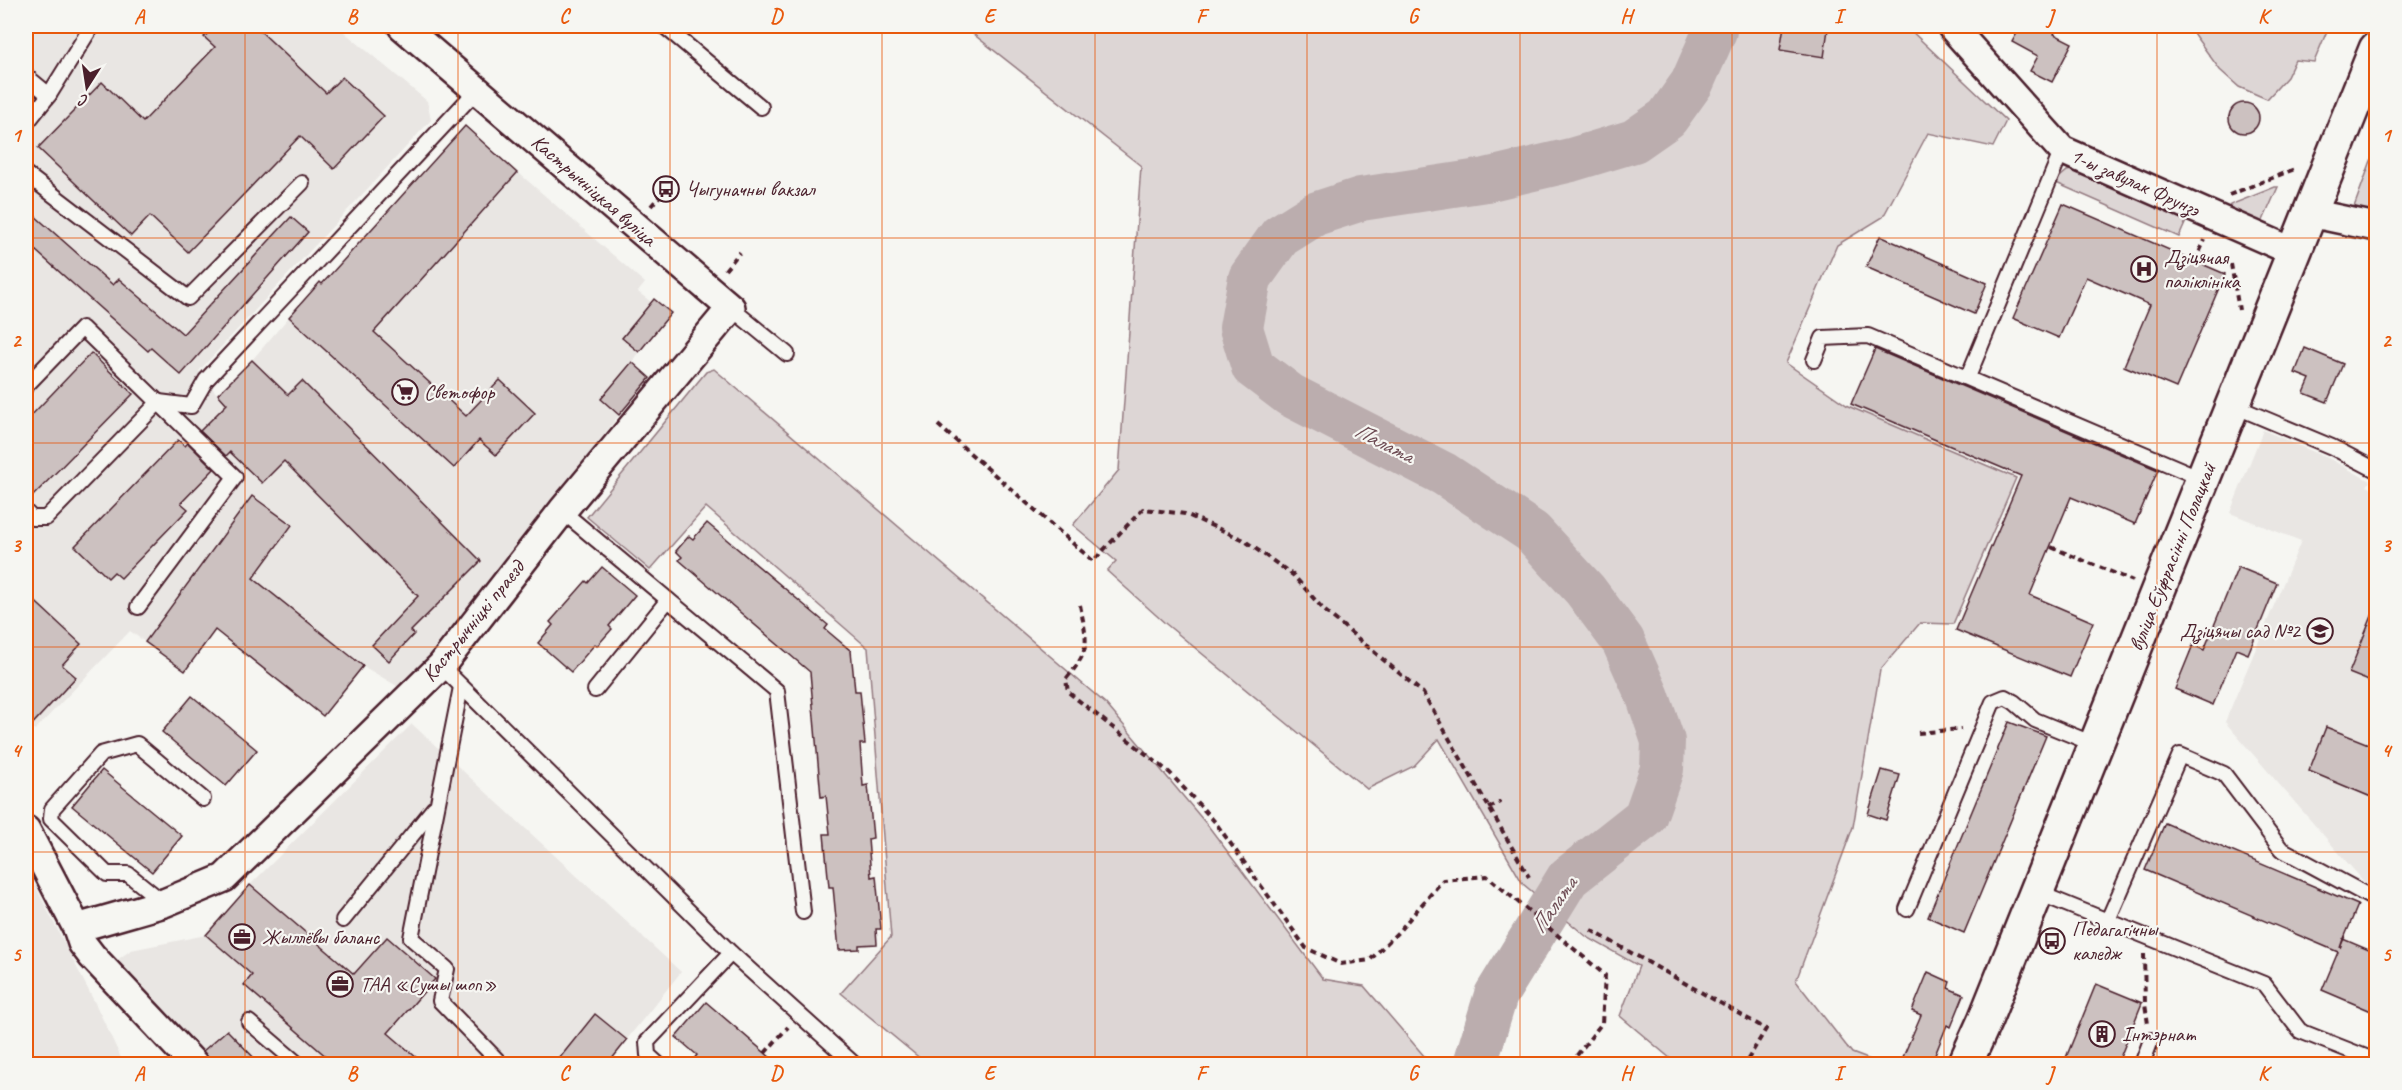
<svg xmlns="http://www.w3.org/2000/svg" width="2402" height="1090" font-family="Caveat,sans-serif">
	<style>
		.built { fill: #e9e6e3 }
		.green { fill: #ddd6d5; stroke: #947a80; stroke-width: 1.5 }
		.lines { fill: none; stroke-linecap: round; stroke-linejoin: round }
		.river { stroke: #bbadae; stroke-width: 44 }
		.building { fill: #ccc1c0; stroke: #4a1f2b; stroke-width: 1.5 }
		.lane-casing { stroke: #4a1f2b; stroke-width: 18 }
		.street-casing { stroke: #4a1f2b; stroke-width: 32 }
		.secondary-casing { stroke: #4a1f2b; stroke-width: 38 }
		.path { stroke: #4a1f2b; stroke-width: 4; stroke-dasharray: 6 4.5; stroke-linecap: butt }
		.lane { stroke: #f6f6f2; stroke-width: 14 }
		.street { stroke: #f6f6f2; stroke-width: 27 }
		.secondary { stroke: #f6f6f2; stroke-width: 33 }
		.grid { fill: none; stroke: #e8590c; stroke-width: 1.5; stroke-opacity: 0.55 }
		.labels { text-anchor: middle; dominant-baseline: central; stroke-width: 4.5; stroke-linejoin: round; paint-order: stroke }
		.street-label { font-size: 21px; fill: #4a1f2b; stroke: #f6f6f2 }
		.poi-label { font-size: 21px; fill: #4a1f2b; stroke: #f6f6f2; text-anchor: start }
		.water-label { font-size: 22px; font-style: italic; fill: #6c4a52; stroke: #f6f6f2 }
		.neatline { fill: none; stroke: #e8590c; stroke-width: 2 }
		.grid-label { font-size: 20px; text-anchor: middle; font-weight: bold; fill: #e8590c }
	</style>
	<rect width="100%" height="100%" fill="#f6f6f2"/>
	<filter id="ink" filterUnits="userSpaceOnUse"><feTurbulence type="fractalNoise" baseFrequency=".0167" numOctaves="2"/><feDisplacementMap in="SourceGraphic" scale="12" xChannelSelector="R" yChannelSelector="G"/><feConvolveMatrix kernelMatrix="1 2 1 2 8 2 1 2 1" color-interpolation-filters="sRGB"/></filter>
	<g filter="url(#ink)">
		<!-- built -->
		<g class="built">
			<polygon points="26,26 337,26 427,101 431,120 199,371 217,394 252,360 289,317 320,282 322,284 465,126 645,283 638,292 651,302 654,299 671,313 632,362 650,378 619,415 427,663 402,689 363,666 252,579 185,671 130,631 35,730 30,727 26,730"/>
			<polygon points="2263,430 2328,458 2370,481 2367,486 2373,489 2376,485 2376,888 2365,883 2225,722 2301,541 2230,513"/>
			<polygon points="412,724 681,972 607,1064 214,1064 113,963 131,950 206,935 250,885"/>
			<polygon points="26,868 95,1003 124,1064 26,1064"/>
		</g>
		<!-- green -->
		<g class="green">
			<polygon points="963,26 1906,26 2006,121 1993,147 1928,133 1883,217 1837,245 1786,363 1848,406 2016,478 1953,624 1920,623 1880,670 1853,827 1796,981 1852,1053 1881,1064 1677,1064 1620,1016 1639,966 1587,937 1523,884 1439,739 1414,766 1367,789 1166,624 1107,571 1116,561 1073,525 1119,470 1141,166"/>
			<polygon points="2198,26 2329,26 2314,62 2295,60 2287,77 2267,99 2239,87 2220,70 2193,33"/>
			<polygon points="2376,147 2376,214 2354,207"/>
			<polygon points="2075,169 2188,217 2179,237 2054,182 2067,171"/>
			<polygon points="2275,187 2278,187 2261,225 2228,210 2230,205"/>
			<polygon points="714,369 1105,703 1209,827 1323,979 1364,986 1431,1064 921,1064 922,1060 841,993 891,937 868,648 706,507 650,570 587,517 706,372"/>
		</g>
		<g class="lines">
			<!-- river -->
			<polyline class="river" points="1475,1064 1496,995 1568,878 1645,817 1662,769 1663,741 1648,697 1623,641 1585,590 1532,532 1444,474 1290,395 1253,367 1241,328 1250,278 1280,236 1315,214 1361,199 1486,180 1571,160 1634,141 1667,118 1692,83 1715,31 1715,26"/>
		</g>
		<!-- building -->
		<g class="building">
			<polygon points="216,26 255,26 326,93 342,77 384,116 334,169 300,136 188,252 150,216 131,236 38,148 102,82 143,122 215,47 204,37"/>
			<polygon points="1784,26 1805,26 1828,29 1824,57 1780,50"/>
			<polygon points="2021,26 2058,26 2054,34 2072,43 2052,82 2030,71 2038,56 2012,42"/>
			<circle cx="2244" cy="118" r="15"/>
			<polygon points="465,126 517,173 374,332 466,416 500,380 535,413 496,455 479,440 454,468 289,317 320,282 322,284"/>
			<polygon points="2063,204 2225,274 2176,388 2124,366 2150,305 2086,277 2059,338 2013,318"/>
			<polygon points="26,208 113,285 119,279 183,334 291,217 308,232 181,375 151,348 148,351 26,242"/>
			<polygon points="1880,236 1987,283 1974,314 1866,267"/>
			<polygon points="654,299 671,313 639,352 622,338"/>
			<polygon points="2305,348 2343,364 2327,402 2304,393 2310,379 2295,373"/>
			<polygon points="1875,349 2158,470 2135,524 2071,497 2030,595 2093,622 2070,677 1956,630 2021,476 1851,404"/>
			<polygon points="91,353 133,394 26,503 26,421"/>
			<polygon points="252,360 288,395 302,381 481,561 411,631 414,634 389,661 372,645 418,596 284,461 262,483 230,452 226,456 200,431 227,404 218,394"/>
			<polygon points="632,362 650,378 619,415 601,399"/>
			<polygon points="178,440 185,446 188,443 214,469 181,503 188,509 121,578 114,572 108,578 75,546"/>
			<polygon points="252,496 292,525 253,578 363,666 323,716 215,630 185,671 145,642"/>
			<polygon points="707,523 828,625 825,629 851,651 855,691 860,691 865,744 860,744 863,786 868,785 873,838 868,839 871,877 876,876 881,929 876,929 877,944 859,945 859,949 839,950 833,887 829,887 824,834 830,834 826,796 821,797 810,672 679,560 682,557 676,551 689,536 693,539"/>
			<polygon points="602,567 635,595 609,626 612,629 597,646 595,644 571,672 538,643 553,625 550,622 586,581 588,583"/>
			<polygon points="2238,567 2277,583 2248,654 2236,649 2213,705 2175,689 2193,645 2204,650"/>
			<polygon points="26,593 81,644 62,665 76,677 26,731"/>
			<polygon points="2376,606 2376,684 2349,673"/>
			<polygon points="192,696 257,750 226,786 162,732"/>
			<polygon points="2009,722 2046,736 1964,933 1928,917"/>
			<polygon points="2326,727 2376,747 2376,799 2309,771"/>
			<polygon points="102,770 182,836 152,872 72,806"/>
			<polygon points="1882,770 1900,775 1886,820 1868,814"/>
			<polygon points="2165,823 2358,905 2340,948 2343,939 2376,953 2376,1013 2322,990 2338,952 2145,870"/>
			<polygon points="250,885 354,974 387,937 435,979 388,1033 425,1065 336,1065 244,985 252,975 206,935"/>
			<polygon points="1928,972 1950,982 1948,988 1964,995 1951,1027 1947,1025 1931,1065 1922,1065 1903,1057 1921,1015 1912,1011"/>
			<polygon points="2096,984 2142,1003 2117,1065 2063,1065"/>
			<polygon points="706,1002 779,1065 689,1065 697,1055 676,1037"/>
			<polygon points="595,1014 627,1040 607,1065 554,1065"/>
			<polygon points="227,1030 261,1065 214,1065 203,1051"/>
		</g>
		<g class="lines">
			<!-- lane casing -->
			<g class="lane-casing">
				<g id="lane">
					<polyline points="664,26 761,107"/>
					<polyline points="26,76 49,95"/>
					<polyline points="26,124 49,95 92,26"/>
					<polyline points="26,174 188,298 302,183"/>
					<polyline points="731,308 787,354"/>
					<polyline points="1814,360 1823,338 1868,336 2203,479"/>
					<polyline points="1968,377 2062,150"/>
					<polyline points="26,386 82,328 235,477 138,607"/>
					<polyline points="159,402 191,406 206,380 477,90"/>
					<polyline points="2232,405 2332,447 2376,470"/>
					<polyline points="562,511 777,691 803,912"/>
					<polyline points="26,512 32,518 46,518 159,402"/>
					<polyline points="441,666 731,953 854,1064"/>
					<polyline points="461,687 411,938 447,969 440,1001 501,1064"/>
					<polyline points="595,690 668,600"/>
					<polyline points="2036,892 2264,984 2300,1031 2376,1061"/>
					<polyline points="164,903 128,874 107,874 51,819 52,809 101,754 137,744 203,799"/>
					<polyline points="1907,909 1993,702 2005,697 2014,702 2035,720 2096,745"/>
					<polyline points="343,920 434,808"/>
					<polyline points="2108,920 2180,755 2224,774 2281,849 2376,900"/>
					<polyline points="249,1022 298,1064"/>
					<polyline points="658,1064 648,1055 647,1042 731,953"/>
					<polyline points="2142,1064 2151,1040"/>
				</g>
			</g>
			<!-- street casing -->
			<g class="street-casing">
				<g id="street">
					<polyline points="1951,26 2062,150 2294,252"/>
					<polyline points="2310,213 2376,227"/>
					<polyline points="26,830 77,928 82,943 92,956 194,1064"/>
					<polyline points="77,928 164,903 224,878 441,666 562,511 731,308 402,26"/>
				</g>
			</g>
			<!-- secondary casing -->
			<g class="secondary-casing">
				<polyline id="secondary" points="1965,1064 1985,1020 2376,49"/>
			</g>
			<!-- path -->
			<g class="path">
				<polyline points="2229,195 2297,168"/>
				<polyline points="651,206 666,189"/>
				<polyline points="2195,261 2205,240"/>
				<polyline points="2231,264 2239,310"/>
				<polyline points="725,270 740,252"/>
				<polyline points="938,425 1093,561 1143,509 1185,514 1242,539 1293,575 1324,610 1423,693 1529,877"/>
				<polyline points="2051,547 2133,581"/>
				<path d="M 1080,605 C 1087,642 1092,648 1066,679 L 1068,692 L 1170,773 L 1215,822 L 1306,948 L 1341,964 L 1370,960 L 1399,931 L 1443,880 L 1487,876 L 1605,975 L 1602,1023 L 1570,1064"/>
				<polyline points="1918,733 1961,729"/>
				<polyline points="1489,808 1501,802"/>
				<polyline points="1591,930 1766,1029 1745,1064"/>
				<polyline points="2144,954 2145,1004 2148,1024"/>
				<polyline points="765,1053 788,1027"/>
			</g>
			<!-- lane -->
			<use href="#lane" class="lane"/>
			<!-- street -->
			<use href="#street" class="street"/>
			<!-- secondary -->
			<use href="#secondary" class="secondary"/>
		</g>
	</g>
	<!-- grid -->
	<path class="grid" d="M 245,26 L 245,1064M 458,26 L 458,1064M 670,26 L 670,1064M 882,26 L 882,1064M 1095,26 L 1095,1064M 1307,26 L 1307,1064M 1520,26 L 1520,1064M 1732,26 L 1732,1064M 1944,26 L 1944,1064M 2157,26 L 2157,1064M 26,238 L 2376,238M 26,443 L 2376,443M 26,647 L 2376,647M 26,852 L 2376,852"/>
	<!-- icons -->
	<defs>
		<g id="bus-ring" transform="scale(1.35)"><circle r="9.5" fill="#f6f6f2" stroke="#4a1f2b" stroke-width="1.5"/><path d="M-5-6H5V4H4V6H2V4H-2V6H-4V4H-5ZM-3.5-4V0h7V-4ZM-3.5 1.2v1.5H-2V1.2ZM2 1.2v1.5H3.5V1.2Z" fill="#4a1f2b"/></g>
		<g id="hospital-ring" transform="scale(1.35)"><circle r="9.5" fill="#f6f6f2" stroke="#4a1f2b" stroke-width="1.5"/><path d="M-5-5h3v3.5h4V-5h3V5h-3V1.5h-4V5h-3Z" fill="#4a1f2b"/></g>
		<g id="supermarket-ring" transform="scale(1.35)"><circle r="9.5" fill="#f6f6f2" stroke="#4a1f2b" stroke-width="1.5"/><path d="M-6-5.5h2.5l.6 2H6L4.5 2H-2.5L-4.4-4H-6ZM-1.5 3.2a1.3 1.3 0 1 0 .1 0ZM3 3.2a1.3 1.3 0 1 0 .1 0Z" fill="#4a1f2b"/></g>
		<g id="school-ring" transform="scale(1.35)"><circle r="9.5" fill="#f6f6f2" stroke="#4a1f2b" stroke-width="1.5"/><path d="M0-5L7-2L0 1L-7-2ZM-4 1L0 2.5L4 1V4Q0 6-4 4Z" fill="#4a1f2b"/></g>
		<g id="office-ring" transform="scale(1.35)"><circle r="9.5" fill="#f6f6f2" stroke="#4a1f2b" stroke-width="1.5"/><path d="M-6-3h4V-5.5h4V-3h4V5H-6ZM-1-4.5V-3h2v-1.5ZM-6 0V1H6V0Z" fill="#4a1f2b"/></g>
		<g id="building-ring" transform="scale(1.35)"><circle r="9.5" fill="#f6f6f2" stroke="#4a1f2b" stroke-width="1.5"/><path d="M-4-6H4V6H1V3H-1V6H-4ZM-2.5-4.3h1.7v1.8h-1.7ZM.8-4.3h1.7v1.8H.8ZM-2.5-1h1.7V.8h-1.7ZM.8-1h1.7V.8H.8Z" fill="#4a1f2b"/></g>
	</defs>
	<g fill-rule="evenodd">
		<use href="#bus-ring" x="666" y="189"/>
		<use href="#hospital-ring" x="2144" y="269"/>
		<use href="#supermarket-ring" x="405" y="392"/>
		<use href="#school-ring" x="2320" y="631"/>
		<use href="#office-ring" x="242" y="937"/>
		<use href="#bus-ring" x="2052" y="941"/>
		<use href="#office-ring" x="340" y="984"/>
		<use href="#building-ring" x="2102" y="1034"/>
	</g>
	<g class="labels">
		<!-- street labels -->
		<g class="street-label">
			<text transform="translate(2135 182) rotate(24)">1-ы завулак Фрунзэ</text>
			<text transform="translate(594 190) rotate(41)">Кастрычніцкая вуліца</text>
			<text transform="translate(2172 557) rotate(-68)">вуліца Еўфрасінні Полацкай</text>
			<text transform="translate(473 621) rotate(-51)">Кастрычніцкі праезд</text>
		</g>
		<!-- poi labels -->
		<g class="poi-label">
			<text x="686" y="189">Чыгуначны вакзал</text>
			<text x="2164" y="257">Дзіцячая<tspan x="2164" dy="24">паліклініка</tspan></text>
			<text x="424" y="392">Светофор</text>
			<text x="2300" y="631" text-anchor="end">Дзіцячы сад №2</text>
			<text x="2072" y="929">Педагагічны<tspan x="2072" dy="24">каледж</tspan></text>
			<text x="262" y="937">Жыллёвы баланс</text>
			<text x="360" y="984">ТАА «Сушы шоп»</text>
			<text x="2122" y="1034">Інтэрнат</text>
		</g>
		<!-- water labels -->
		<g class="water-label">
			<text transform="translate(1384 443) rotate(27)">Палата</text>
			<text transform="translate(1554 905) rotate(-55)">Палата</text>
		</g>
	</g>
	<!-- margin -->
	<rect width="2402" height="1090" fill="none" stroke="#f6f6f2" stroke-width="66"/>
	<!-- north arrow -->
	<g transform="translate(87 87) rotate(192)" stroke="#f6f6f2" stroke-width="4.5" paint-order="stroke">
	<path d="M0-4.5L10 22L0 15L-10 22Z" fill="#4a1f2b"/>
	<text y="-9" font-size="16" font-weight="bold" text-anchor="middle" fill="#4a1f2b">С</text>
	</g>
	<rect x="33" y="33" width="2336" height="1024" class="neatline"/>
	<g class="grid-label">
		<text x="139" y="23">A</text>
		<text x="352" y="23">B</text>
		<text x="564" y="23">C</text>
		<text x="776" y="23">D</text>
		<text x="989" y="23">E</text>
		<text x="1201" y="23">F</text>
		<text x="1413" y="23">G</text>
		<text x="1626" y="23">H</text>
		<text x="1838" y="23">I</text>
		<text x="2050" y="23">J</text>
		<text x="2263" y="23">K</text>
		<text x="16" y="142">1</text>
		<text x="2386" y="142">1</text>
		<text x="16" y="347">2</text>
		<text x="2386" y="347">2</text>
		<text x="16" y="552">3</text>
		<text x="2386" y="552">3</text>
		<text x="16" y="757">4</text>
		<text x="2386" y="757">4</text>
		<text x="16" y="961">5</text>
		<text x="2386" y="961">5</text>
		<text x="139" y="1080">A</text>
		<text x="352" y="1080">B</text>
		<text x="564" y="1080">C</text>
		<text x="776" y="1080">D</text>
		<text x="989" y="1080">E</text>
		<text x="1201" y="1080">F</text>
		<text x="1413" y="1080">G</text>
		<text x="1626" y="1080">H</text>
		<text x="1838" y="1080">I</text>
		<text x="2050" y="1080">J</text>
		<text x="2263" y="1080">K</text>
	</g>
</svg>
